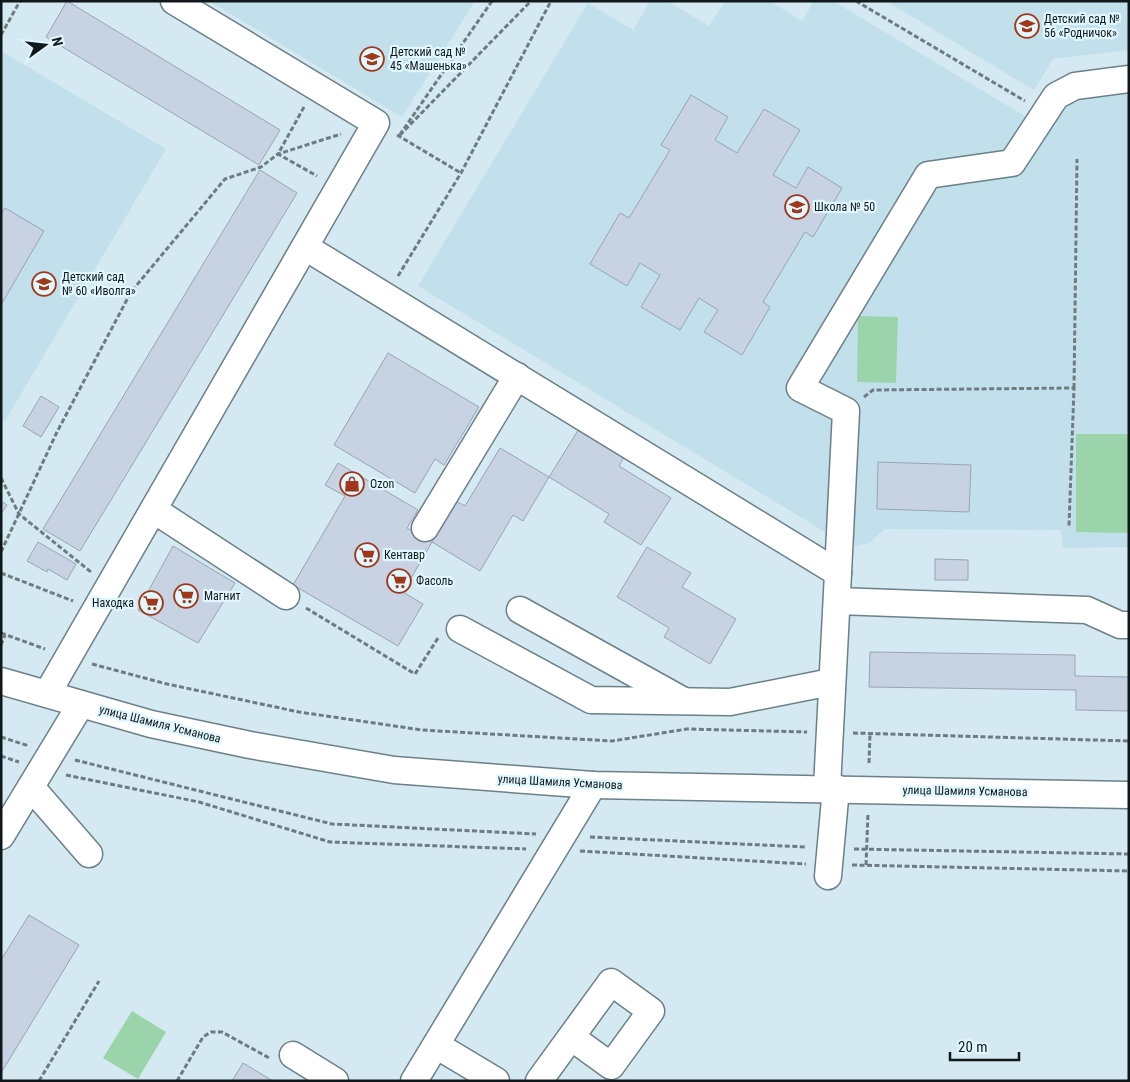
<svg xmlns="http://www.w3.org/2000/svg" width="1130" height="1082" font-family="'Roboto Condensed',sans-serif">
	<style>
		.built { fill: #c1e0eb }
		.green { fill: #9bd4ab }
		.building { fill: #c7d2e3; stroke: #99a4b4 }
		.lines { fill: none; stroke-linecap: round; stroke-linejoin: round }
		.minor-casing { stroke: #6c8087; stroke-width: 29 }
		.path { stroke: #6e7c82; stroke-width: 3; stroke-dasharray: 5 2.5; stroke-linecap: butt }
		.minor { stroke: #fff; stroke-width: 26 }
		.labels { text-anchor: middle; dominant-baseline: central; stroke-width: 4.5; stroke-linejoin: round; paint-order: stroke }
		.poi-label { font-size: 12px; fill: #11181b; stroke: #e1f7ff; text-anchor: start }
		.street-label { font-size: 12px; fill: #11181b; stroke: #e1f7ff }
	</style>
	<rect width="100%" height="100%" fill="#d4e9f2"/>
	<!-- built -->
	<g class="built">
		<polygon points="209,1 475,1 402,117"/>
		<polygon points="650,1 667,1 709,26 725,1 770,1 802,21 814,1 833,1 1038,124 1062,101 1129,91 1129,547 1063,548 1061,530 885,529 869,543 856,546 840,546 827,533 418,286 588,3 633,30"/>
		<polygon points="886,1 1129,1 1129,50 1053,59 1034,90"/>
		<polygon points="1,51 166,149 5,421 1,418"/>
	</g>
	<!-- green -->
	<g class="green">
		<polygon points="858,316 898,317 896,383 857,382"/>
		<polygon points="1076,434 1129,434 1129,533 1076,532"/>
		<polygon points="132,1011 166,1032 138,1079 103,1058"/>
	</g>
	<!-- building -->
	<g class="building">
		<polygon points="67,1 280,130 259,165 46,37"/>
		<polygon points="691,95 728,117 715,140 737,153 764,109 800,130 773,175 796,188 808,167 842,188 813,237 805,232 763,302 770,307 742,355 704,332 718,310 699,298 680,330 641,307 660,275 640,263 627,286 590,264 620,213 629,218 670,150 661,145"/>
		<polygon points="260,170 297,193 80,551 43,529"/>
		<polygon points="5,208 44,231 1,305 1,215"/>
		<polygon points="388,353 479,407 444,465 435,459 415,493 334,445"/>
		<polygon points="41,396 59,407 41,437 23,426"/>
		<polygon points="582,424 627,452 619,466 671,498 641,545 604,522 609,514 549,477"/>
		<polygon points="500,448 549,477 523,521 513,515 480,571 432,542 456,501 465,506"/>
		<polygon points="878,462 971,465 969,512 877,509"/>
		<polygon points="338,463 418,510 407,528 432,542 403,592 423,604 398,646 293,585 345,496 325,485"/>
		<polygon points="1,501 7,505 1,514"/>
		<polygon points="38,542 76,564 67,580 48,569 47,572 27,561"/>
		<polygon points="173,546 235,583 198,643 138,610"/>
		<polygon points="647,547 691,573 682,587 736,619 710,664 664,637 669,628 617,597"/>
		<polygon points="935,559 968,560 968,580 935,580"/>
		<polygon points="870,652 1075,655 1075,676 1129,677 1129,711 1076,710 1076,690 869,687"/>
		<polygon points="29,915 79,945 1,1073 1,960"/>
		<polygon points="243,1063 273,1081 232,1081"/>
	</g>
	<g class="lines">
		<!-- minor casing -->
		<g class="minor-casing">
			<g id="minor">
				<polyline points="305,247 838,573 827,788"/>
				<polyline points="154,510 286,596"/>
				<polyline points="425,528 517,376"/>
				<polyline points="838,573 846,411 800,388 928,175 1012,163 1056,96 1075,86 1129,79"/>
				<polyline points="837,601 1087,610 1120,625 1129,625"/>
				<polyline points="520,610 682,700"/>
				<polyline points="460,629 591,700 730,702 831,682"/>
				<polyline points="1,681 151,724 250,745 394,770 593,785 1129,795"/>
				<polyline points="47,694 376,123 174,1"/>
				<polyline points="31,787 89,854"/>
				<polyline points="1,836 81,704"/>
				<polyline points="828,876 836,788"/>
				<polyline points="436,1045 496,1081"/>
				<polyline points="293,1055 335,1081"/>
				<polyline points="414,1081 593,785"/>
				<path d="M 539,1081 C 563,1048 587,1015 611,982 L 651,1011 L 611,1066 L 571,1037"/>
			</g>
		</g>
		<!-- path -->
		<g class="path">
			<polyline points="492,1 399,136 531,1"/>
			<polyline points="856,1 1025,101"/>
			<polyline points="1,35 20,1"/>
			<polyline points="304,107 278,154 317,176"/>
			<polyline points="397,135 461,173"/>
			<polyline points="398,276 461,173 551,1"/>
			<polyline points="1074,388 1077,159"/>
			<polyline points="864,397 873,390 1074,388 1069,526"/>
			<polyline points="1,478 19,514 91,572"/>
			<polyline points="1,552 57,432 131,292 225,179 261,167 278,154 341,134"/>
			<polyline points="1,573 73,601"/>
			<polyline points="306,608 415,674 438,638"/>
			<polyline points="1,633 45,649"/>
			<polyline points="1,645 5,635"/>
			<polyline points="92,664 167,684 299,712 422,730 612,741 687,729 807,732"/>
			<polyline points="853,733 1129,741"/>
			<polyline points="1,737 29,746"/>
			<polyline points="1,756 19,762"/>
			<polyline points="75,760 332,824 536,834"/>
			<polyline points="869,763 870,734"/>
			<polyline points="66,775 199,802 330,842 526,849"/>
			<polyline points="590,837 806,847"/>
			<polyline points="854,849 1129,854"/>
			<polyline points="580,851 806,864"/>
			<polyline points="852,865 1129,871"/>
			<polyline points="866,865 868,813"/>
			<polyline points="39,1081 99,981"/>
			<polyline points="177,1081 203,1037 211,1032 222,1032 271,1059"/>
		</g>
		<!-- minor -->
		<use href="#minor" class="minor"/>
	</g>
	<!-- icons -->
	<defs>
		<g id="school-ring" transform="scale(1.25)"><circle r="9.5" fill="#e1f7ff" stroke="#9f3719" stroke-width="1.5"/><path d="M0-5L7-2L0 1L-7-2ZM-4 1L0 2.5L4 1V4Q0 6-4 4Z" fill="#9f3719"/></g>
		<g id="shop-ring" transform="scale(1.25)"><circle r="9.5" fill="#e1f7ff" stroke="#9f3719" stroke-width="1.5"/><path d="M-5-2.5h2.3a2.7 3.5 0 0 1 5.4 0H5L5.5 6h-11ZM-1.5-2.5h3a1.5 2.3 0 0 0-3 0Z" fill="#9f3719"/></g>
		<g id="supermarket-ring" transform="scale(1.25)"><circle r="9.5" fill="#e1f7ff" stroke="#9f3719" stroke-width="1.5"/><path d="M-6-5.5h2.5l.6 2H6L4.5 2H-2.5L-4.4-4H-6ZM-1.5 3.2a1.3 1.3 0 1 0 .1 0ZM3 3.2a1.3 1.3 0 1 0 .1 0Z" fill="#9f3719"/></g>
	</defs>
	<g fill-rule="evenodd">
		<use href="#school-ring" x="1027" y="26"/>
		<use href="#school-ring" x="372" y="59"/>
		<use href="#school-ring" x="797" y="207"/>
		<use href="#school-ring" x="44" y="284"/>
		<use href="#shop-ring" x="352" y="484"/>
		<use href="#supermarket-ring" x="367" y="555"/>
		<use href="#supermarket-ring" x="399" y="581"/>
		<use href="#supermarket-ring" x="186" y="596"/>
		<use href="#supermarket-ring" x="151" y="603"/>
	</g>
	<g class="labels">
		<!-- poi labels -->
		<g class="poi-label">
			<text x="1044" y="19">Детский сад №<tspan x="1044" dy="14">56 «Родничок»</tspan></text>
			<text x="390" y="52">Детский сад №<tspan x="390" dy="14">45 «Машенька»</tspan></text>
			<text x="814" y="207">Школа № 50</text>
			<text x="62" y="277">Детский сад<tspan x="62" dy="14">№ 60 «Иволга»</tspan></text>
			<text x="370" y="484">Ozon</text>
			<text x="384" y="555">Кентавр</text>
			<text x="416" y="581">Фасоль</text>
			<text x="204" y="596">Магнит</text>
			<text x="134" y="603" text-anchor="end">Находка</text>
		</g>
		<!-- street labels -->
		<g class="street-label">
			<text transform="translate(160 724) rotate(14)">улица Шамиля Усманова</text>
			<text transform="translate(560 782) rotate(3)">улица Шамиля Усманова</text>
			<text transform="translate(965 791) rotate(1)">улица Шамиля Усманова</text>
		</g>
	</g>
	<!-- border -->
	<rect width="1130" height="1082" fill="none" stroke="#11181b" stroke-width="5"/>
	<!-- north arrow -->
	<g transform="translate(45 45) rotate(75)" stroke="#e1f7ff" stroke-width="4" paint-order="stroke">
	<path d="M0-4L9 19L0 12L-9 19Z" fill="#11181b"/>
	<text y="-8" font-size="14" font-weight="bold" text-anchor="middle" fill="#11181b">N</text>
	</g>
	<!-- scale -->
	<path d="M950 1052v8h69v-8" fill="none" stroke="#11181b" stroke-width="2.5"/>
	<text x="958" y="1052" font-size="15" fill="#11181b" stroke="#e1f7ff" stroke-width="4" paint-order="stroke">20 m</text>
</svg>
